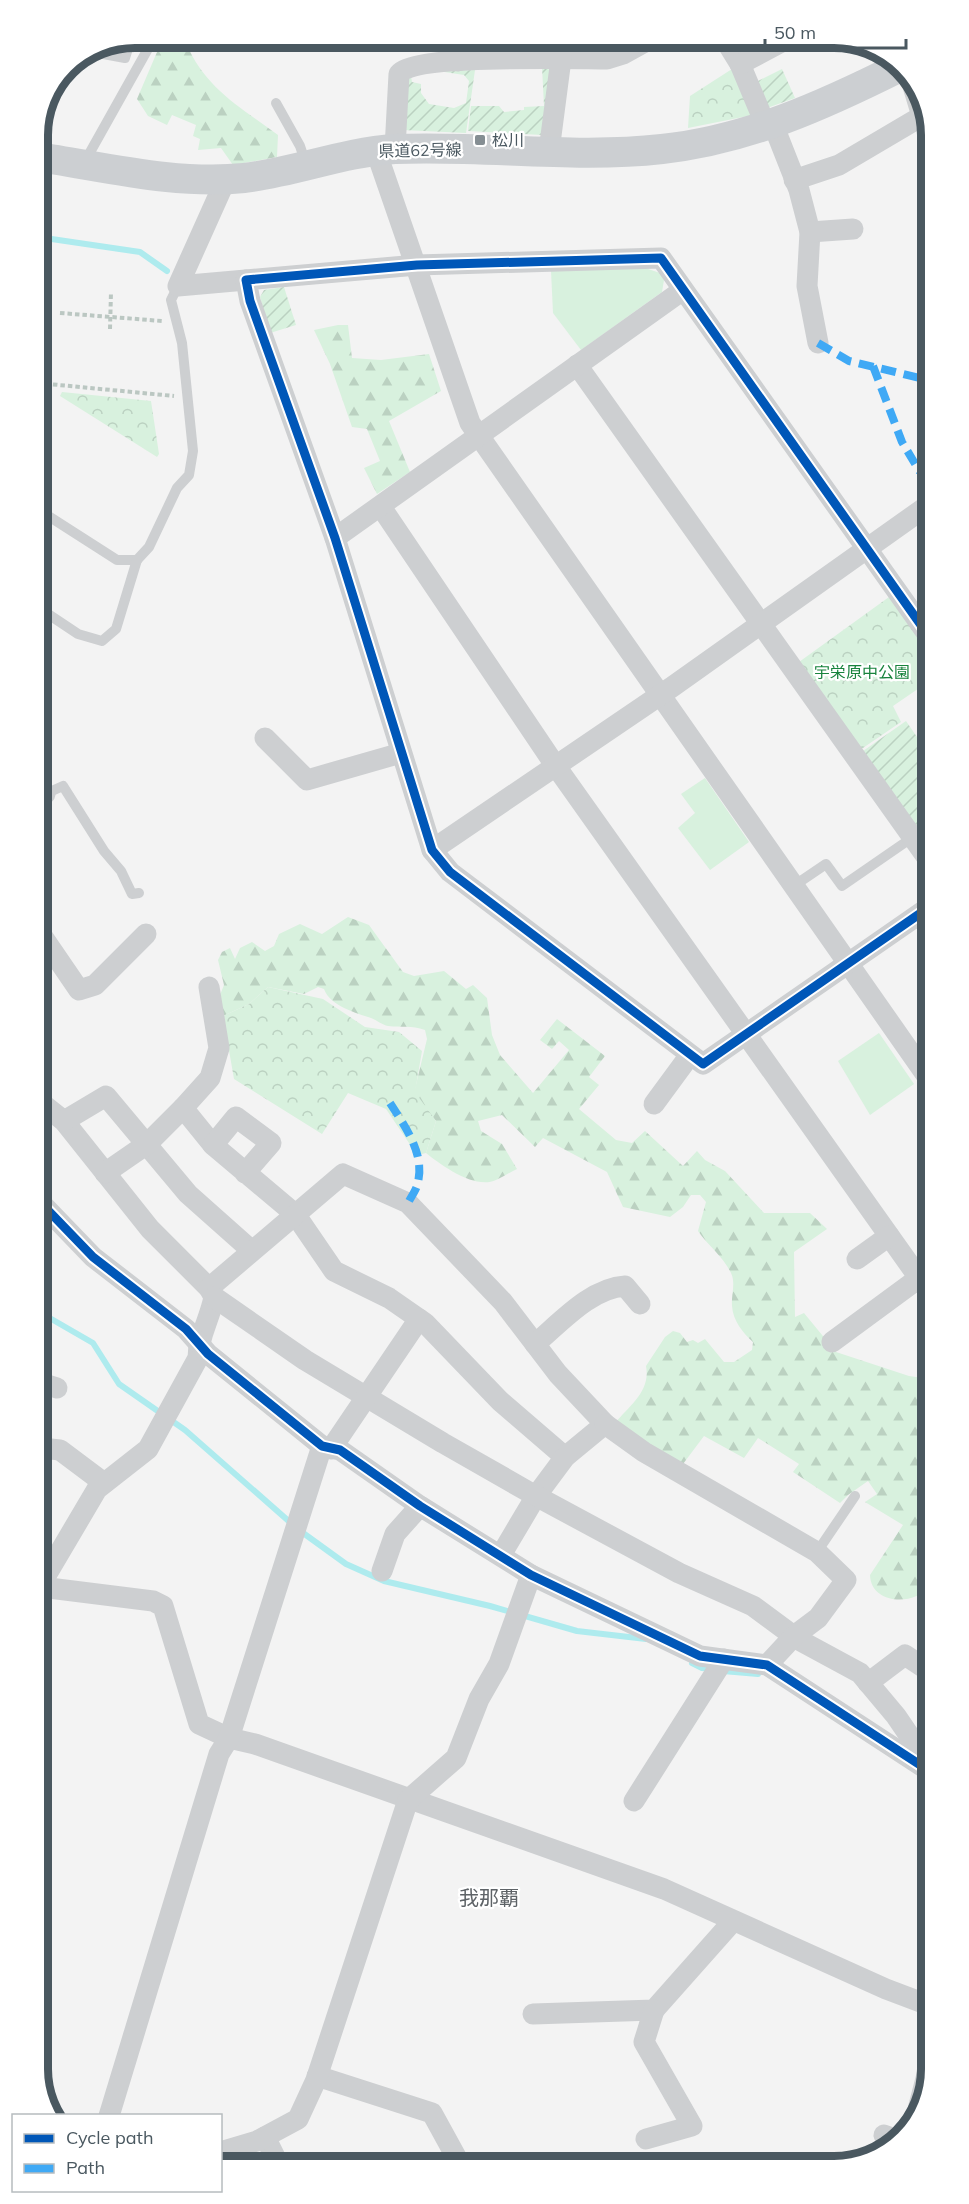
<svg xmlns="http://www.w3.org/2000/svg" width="969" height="2204" font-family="Mulish,'Noto Sans JP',sans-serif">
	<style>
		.grass { fill: #d8f1de }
		.forest { fill: url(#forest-firs) }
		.park { fill: url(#park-crowns) }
		.garden { fill: url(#garden-furrows) }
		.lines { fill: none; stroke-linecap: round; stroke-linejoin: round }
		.stream { stroke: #aeebee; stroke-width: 6 }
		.path { stroke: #bbc7c2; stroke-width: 4; stroke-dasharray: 4.5 3; stroke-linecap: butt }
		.service { stroke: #cdcfd1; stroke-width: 10 }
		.minor { stroke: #cdcfd1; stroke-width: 21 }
		.secondary { stroke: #cccfd2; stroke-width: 30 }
		.quiet { stroke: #3fa9f5; stroke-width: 8; stroke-dasharray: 15 8; stroke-linecap: butt }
		.cycleway-casing { stroke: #fff; stroke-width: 13 }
		.cycleway { stroke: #0057b8; stroke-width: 9 }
		.poi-dot { fill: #858e93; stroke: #fff; stroke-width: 2 }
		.labels { text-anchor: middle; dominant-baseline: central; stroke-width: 4.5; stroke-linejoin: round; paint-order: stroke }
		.poi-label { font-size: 16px; fill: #4a5860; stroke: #fff; text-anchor: start }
		.street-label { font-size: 16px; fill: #4a5860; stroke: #fff }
		.park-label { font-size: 16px; fill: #18833d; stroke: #fff }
		.quarter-label { font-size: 20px; fill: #5e6367; stroke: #fff }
		.rim { fill: none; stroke: #4a5860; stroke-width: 8 }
	</style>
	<defs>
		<pattern id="forest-firs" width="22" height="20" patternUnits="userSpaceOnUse" patternTransform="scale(1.5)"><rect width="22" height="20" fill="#d8f1de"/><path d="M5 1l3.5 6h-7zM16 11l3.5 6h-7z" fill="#bbd1c1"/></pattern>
		<pattern id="park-crowns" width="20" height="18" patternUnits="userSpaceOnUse" patternTransform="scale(1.5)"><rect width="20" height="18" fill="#d8f1de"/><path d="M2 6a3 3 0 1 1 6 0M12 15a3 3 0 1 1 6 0" fill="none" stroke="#bbd1c1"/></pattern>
		<pattern id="garden-furrows" width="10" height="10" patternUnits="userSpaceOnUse" patternTransform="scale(1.5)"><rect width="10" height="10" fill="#d8f1de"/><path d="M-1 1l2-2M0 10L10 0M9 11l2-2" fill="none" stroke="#bbd1c1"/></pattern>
	</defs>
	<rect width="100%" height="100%" fill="#f3f3f3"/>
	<!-- grass -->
	<g class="grass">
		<polygon points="645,268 660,273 664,280 662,292 581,350 553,313 551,271"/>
		<polygon points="705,778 749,842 710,870 678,828 695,813 681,794"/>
		<polygon points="879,1033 914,1084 870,1115 838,1061"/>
	</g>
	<!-- forest -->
	<g class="forest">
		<path d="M 163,38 L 175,38 L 186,43 C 205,88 240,107 278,135 L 277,157 L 233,165 L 221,148 L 198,150 L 200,139 L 193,136 L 196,125 L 172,115 L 167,125 L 148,116 L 137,99 Z"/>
		<polygon points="338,325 348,325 352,358 381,360 429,354 441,391 389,421 410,472 377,494 364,468 380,461 367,429 352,427 330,364 314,330"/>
		<path d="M 348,917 L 369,925 L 403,972 L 414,976 L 444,971 L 466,989 L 473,985 L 487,998 L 492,1035 L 500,1055 L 533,1093 L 569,1050 L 559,1041 L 552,1049 L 540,1040 L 557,1019 L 605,1056 L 589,1077 L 599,1085 L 579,1109 L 616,1140 L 632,1143 L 645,1131 L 683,1166 L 697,1151 L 705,1160 L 725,1171 L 764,1213 L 810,1213 L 827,1229 L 794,1252 L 795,1317 L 804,1313 L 836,1352 L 909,1376 L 930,1379 L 930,1586 C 915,1606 871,1605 870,1575 L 903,1525 L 865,1502 L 877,1494 L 868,1481 L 848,1495 L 840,1503 L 793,1472 L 799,1464 L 758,1438 L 744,1458 L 704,1436 L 680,1468 L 615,1423 C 629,1406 651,1391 646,1366 L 665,1337 L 673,1331 L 680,1333 L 687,1342 L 693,1340 L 698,1343 L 705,1339 L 724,1362 L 734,1362 L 752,1350 L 753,1342 C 743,1333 733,1321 732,1306 C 731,1294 736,1284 731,1273 C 723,1256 708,1246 698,1231 L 706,1202 L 700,1195 L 691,1195 L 683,1207 L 670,1217 L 623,1207 L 607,1172 L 543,1138 L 535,1147 L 502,1115 L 478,1121 L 481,1131 L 502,1144 L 517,1169 C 510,1172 503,1177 496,1180 C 475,1190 441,1165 426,1153 L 436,1121 L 414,1093 L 427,1039 L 425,1030 C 411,1025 402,1028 388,1026 C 382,1025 377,1020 371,1018 C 356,1013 330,1006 324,989 L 318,987 L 304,994 L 268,987 L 249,1004 L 223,1016 L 218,1000 L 224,985 L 218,960 L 222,952 L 230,948 L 235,959 L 240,948 L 252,942 L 265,951 L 274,946 L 279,934 L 300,924 L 322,934 Z"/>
	</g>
	<!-- park -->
	<g class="park">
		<polygon points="732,69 753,115 688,128 690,96"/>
		<polygon points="62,392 151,401 159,454 157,457 60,396"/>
		<polygon points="889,597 928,652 928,682 893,706 901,722 860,750 799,662"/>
		<polygon points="268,987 323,999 365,1027 399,1032 422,1051 415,1092 436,1121 426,1153 414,1156 409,1143 386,1109 348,1093 322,1134 234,1079 223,1016 249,1004"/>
	</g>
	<!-- garden -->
	<g class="garden">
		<polygon points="542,67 547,67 552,74 542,135 468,131 471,106 499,106 504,112 524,110 524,107 544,106"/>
		<polygon points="782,69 795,98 767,108 756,82"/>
		<polygon points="475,70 466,133 403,130 405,85 411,76 412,82 421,84 421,93 429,104 454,108 466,103 469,81 464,75 438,71"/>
		<polygon points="284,287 296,325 270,333 260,297 264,290"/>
		<polygon points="906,721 928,753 928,832 923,835 863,751"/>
	</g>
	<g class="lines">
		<!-- stream -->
		<g class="stream">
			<polyline points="38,237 140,252 167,271"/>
			<polyline points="41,1313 93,1343 119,1384 185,1430 292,1524"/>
			<polyline points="299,1530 346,1564 384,1581 490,1606 577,1631 646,1639"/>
			<polyline points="692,1663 702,1668 713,1669"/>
			<polyline points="723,1671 758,1674"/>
		</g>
		<!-- path -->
		<g class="path">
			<polyline points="60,313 162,321"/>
			<polyline points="110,329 111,292"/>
			<polyline points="38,383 174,396"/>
		</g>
		<!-- service -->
		<g class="service">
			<polyline points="98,53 125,58 131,39"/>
			<polyline points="276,103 300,146 306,164"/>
			<polyline points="84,163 154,38"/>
			<polyline points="39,510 117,560 137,560 149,547 177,488 189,475 193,451 182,343 171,300 178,286"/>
			<polyline points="39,608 78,634 102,641 116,629 137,560"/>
			<polyline points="45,794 63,786 104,851 121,871 132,894 139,893"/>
			<polyline points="795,885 826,864 842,886 913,837"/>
			<polyline points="817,1552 855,1496"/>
		</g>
		<!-- minor -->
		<g class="minor">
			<polyline points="456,38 458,61"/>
			<polyline points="724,38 740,64 766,126"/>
			<polyline points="740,64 789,38"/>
			<polyline points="773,124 799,190 810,232 807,286 818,343"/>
			<path d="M 395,149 L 399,74 C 415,54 574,59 607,59 L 623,54 L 652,38"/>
			<polyline points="376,151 470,423 929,1079"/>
			<polyline points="549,151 561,59 558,38"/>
			<polyline points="226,179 178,286 246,280"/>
			<polyline points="794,180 839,165 922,116 912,83"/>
			<polyline points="810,232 853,229"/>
			<polyline points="577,365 928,859"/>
			<polyline points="381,507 555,765 929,1292"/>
			<polyline points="335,538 683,290"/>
			<polyline points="928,635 661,258 417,265 246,280 250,301 335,538 432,850 450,872 703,1064 928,908"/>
			<polyline points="265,738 307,780 401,753"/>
			<polyline points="39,799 45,794"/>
			<polyline points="432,850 672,687 927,506"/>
			<polyline points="40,933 79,990 95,985 146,934"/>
			<path d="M 40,1102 L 64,1121 L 150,1229 L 209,1288 L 214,1297 C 210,1319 198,1337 198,1358 L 148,1449 L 97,1489 L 41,1584"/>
			<polyline points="654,1104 690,1055"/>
			<polyline points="183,1108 210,1078 219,1048 209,987"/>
			<polyline points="64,1121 106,1096 188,1194 251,1250"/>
			<polyline points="105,1173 147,1144 183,1108 213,1145"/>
			<polyline points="245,1173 271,1143 236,1117 213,1145 295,1214 334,1271 389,1298 425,1323 500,1401 565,1457"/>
			<polyline points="40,1202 93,1257 186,1329 208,1354 322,1446 340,1450 420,1506 531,1575 700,1656 767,1665 931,1772"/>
			<polyline points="857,1259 889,1236"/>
			<polyline points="209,1288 343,1174 408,1203 503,1302 558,1374 605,1424 565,1457 536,1496 501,1555"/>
			<polyline points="214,1297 305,1360 443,1443 536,1496 679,1573 753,1606 799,1640 860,1673 896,1716 913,1741 912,1759"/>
			<polyline points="832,1342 919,1278"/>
			<path d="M 535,1344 C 561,1322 591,1288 625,1286 L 640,1304"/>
			<polyline points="41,1383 57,1388"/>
			<polyline points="605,1424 644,1452 817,1552 846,1580 818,1618 794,1636 767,1665"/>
			<polyline points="41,1448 60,1450 104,1483"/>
			<polyline points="331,1449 419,1319"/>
			<polyline points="382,1571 395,1534 420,1506"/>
			<polyline points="41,1587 153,1601 163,1606 199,1724 229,1738 255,1744 664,1889 886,1989 931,2006"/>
			<polyline points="868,1683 905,1655 929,1671"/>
			<polyline points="634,1801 724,1659"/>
			<polyline points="533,2014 654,2010 733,1921"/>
			<polyline points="317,2076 432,2113 460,2164"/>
			<polyline points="109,2116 219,1754 229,1738 322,1446"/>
			<polyline points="915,2121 931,2059"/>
			<polyline points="884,2135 895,2139"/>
			<polyline points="265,2137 279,2165"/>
			<polyline points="646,2139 692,2126 644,2042 654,2010"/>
			<polyline points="220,2152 257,2141 298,2119 316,2080 408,1800 456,1758 479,1699 499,1664 531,1575"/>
		</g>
		<!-- secondary -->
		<path class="secondary" d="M 38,157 C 105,167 176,185 244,178 C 296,172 343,152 395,149 C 484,145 573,159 662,149 C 747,140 824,105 900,67"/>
		<!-- quiet -->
		<g class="quiet">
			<polyline points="818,343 849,361 920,378"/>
			<polyline points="873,366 902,442 920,472"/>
			<path d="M 390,1103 C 404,1125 425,1153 418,1182 C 417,1189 411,1197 408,1203"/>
		</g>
		<!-- cycleway casing -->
		<g class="cycleway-casing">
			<g id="cycleway">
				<polyline points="928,635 661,258 417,265 246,280 250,301 335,538 432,850 450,872 703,1064 928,908"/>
				<polyline points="40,1202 93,1257 186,1329 208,1354 322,1446 340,1450 420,1506 531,1575 700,1656 767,1665 931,1772"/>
			</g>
		</g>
		<!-- cycleway -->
		<use href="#cycleway" class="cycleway"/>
	</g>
	<!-- markers -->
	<rect class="poi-dot" x="474" y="134" width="12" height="12" rx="3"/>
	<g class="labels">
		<!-- poi labels -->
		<g class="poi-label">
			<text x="492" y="140">松川</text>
		</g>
		<!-- street labels -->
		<g class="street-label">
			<text transform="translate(420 150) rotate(-1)">県道62号線</text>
		</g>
		<!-- park labels -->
		<g class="park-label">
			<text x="862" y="672">宇栄原中公園</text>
		</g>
		<!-- quarter labels -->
		<g class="quarter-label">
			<text x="489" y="1897">我那覇</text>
		</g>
	</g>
	<!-- crop -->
	<path d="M0 0H969V2204H0ZM135 48H834A87 87 0 0 1 921 135V2069A87 87 0 0 1 834 2156H135A87 87 0 0 1 48 2069V135A87 87 0 0 1 135 48Z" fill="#fff" fill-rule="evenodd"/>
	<path class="rim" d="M135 48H834A87 87 0 0 1 921 135V2069A87 87 0 0 1 834 2156H135A87 87 0 0 1 48 2069V135A87 87 0 0 1 135 48Z"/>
	<!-- legend -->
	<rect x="12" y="2114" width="210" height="78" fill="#ffffff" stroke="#b7bcbf" stroke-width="1.5"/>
	<rect x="24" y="2134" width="30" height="9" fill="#0057b8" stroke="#b7bcbf" stroke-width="1.5"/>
	<text x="66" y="2144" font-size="18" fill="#4a5860">Cycle path</text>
	<rect x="24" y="2164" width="30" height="9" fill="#3fa9f5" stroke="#b7bcbf" stroke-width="1.5"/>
	<text x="66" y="2174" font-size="18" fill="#4a5860">Path</text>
	<!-- scale -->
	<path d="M765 39v9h141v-9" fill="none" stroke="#4a5860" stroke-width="3"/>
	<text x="774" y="39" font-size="18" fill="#4a5860" stroke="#ffffff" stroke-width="4.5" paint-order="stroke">50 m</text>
</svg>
